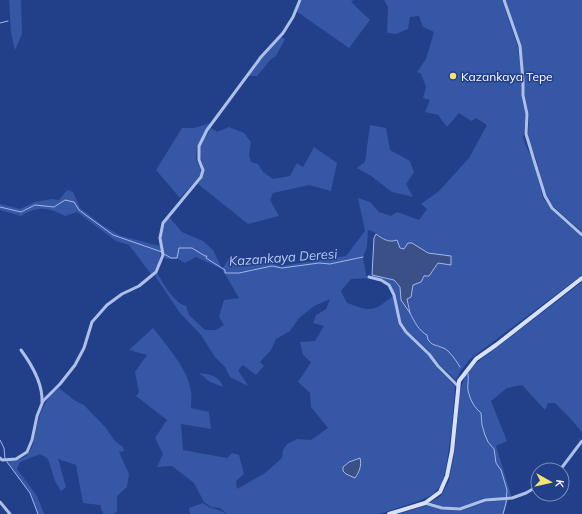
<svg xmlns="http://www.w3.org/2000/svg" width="582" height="514" font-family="Mulish,sans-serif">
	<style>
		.green { fill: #3657a6 }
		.water { fill: #3b5086; stroke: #a2b8eb }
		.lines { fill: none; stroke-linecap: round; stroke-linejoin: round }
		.stream { stroke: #a2b8eb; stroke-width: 1 }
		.street { stroke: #aec0ea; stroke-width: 3 }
		.secondary { stroke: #d9e1f8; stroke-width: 4 }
		.poi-dot { fill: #f6e470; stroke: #223f89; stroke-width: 1.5 }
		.labels { text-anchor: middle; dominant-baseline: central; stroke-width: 3; stroke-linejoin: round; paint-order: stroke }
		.poi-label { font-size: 12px; fill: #fff; stroke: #223f89; text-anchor: start }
		.water-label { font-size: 13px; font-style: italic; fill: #b9caf1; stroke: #223f89 }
	</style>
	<rect width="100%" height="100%" fill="#223f89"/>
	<!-- green -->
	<g class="green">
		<polygon points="9,0 21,0 22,34 15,50 11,33"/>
		<polygon points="302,0 354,0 351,2 370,20 349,48 296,11"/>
		<path d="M 384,0 L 502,0 L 518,47 L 522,81 L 522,98 L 526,116 L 523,137 L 526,146 L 533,160 L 543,198 L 554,212 L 582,237 L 582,275 L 470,359 L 460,372 L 456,380 L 440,365 L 429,351 L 407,331 L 401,322 L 395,294 L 390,285 L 372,277 L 372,275 L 394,280 L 400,287 L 401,300 L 410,310 L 407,299 L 411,297 L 413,285 L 421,282 L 424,276 L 429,276 L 438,263 L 451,256 L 428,253 L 412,243 L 404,249 L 400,248 L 397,240 C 385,244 379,232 368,230 L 367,247 L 363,257 L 366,275 L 370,278 L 351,279 L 341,291 L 347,303 C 372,312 373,312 394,295 L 398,323 L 405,333 L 429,355 L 437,368 L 455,386 L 452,427 L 446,468 L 441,485 L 432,495 L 419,501 L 379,514 L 227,514 L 220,508 L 211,507 L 204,502 L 194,483 L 172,466 L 157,467 L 163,454 L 155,438 L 167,420 L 136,396 L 139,392 L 135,372 L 147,355 L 129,350 L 153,328 C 166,345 189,370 191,392 C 192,397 191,403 191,408 L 209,412 L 211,429 L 181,424 L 183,450 L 227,458 L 232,453 L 239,455 L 244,474 L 236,481 L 237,489 L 265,473 L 282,458 L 283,450 L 287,444 L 297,439 L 311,440 L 328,428 L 311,407 L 310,393 L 298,382 L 311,362 L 303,355 L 300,342 L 315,341 L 324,326 L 313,323 L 316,315 L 326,309 L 330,299 L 314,306 L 299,318 L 290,331 L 276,339 L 271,350 L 260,362 L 264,366 L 256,375 L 243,365 L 238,370 L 248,386 L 230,377 L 225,367 L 215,357 L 201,335 L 180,313 L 155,276 L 157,273 C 164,284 173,302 186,306 L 189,315 L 205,330 L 216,330 L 224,325 L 219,317 L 224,300 L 239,298 L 222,269 L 196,257 L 185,263 L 178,259 L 166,259 C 158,249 161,226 169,217 L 182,232 L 203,241 L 213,250 L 222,269 L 231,256 L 261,259 L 281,266 L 346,256 L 365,231 L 358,198 L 370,202 L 379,212 L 391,216 L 397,212 L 419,220 L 427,209 L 421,204 L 439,191 L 469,158 L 487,125 L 476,118 L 471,121 L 459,113 L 447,127 L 438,115 L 425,112 L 430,100 L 423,98 L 426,87 L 421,74 L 417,72 L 426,59 L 434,32 L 423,27 L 419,16 L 410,17 L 408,29 L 396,34 L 387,33 L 388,7 Z"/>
		<polygon points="505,0 582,0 582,232 554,207 545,193 536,158 529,143 528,134 529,115 524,91 524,79 521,45"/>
		<polygon points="281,37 285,39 276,56 271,59 257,76 248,76 263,57"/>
		<polygon points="211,123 197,146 196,159 201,169 200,176 180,198 156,170 182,128 194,128"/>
		<polygon points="370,125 386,128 390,150 410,161 414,172 406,184 413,197 392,192 371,176 357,168 365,162"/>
		<path d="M 229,127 L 244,133 L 251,142 L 249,155 L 251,162 L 258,164 L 263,172 L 273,179 L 290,176 L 297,163 L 303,167 L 314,147 L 337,163 L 331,191 L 309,185 L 273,193 L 270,200 L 279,216 L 248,224 L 198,184 C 210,169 199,164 200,148 C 201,142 208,134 211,128 L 217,132 Z"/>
		<path d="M 67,190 L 73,192 L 80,208 L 102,225 L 121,236 L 160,246 C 162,256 159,268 151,274 L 129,245 L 116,241 L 77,212 L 65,216 C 47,207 38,206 21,216 L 0,210 L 0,204 L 20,209 L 35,202 L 52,199 L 59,200 Z"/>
		<polygon points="582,282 582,432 569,417 555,403 548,403 545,410 522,385 507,388 491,401 507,441 496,446 512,498 483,498 460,508 442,507 430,502 440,497 449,481 454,456 460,391 465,376 475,364"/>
		<path d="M 199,373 C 209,374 220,376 223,387 L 210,382 Z"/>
		<path d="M 59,388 L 74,400 L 84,405 L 106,428 L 115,441 L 123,447 L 124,451 L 119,452 L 129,474 L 127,487 L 117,496 L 117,512 L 113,514 L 103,514 L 100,505 L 83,503 L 76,465 L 58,459 L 66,487 L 61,491 L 55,481 L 48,459 L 40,454 L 20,462 L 17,469 L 37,496 L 44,514 L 38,514 L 30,493 L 6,461 C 13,460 22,460 27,455 C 32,450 34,441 35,434 C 39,416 43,399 59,388 Z"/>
		<polygon points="508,500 504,514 399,514 427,505 442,509 460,511 485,502"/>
		<path d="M 203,503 C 211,510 218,508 226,514 L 190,514 L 189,508 Z"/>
	</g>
	<!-- water -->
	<g class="water">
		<path d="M 376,234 C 383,239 389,243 397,240 L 400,248 L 404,249 L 408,243 L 412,243 L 428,253 L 451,256 L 451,265 L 438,263 L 429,276 L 424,276 L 421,282 L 413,285 L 411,297 L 407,299 L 410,313 L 401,300 L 400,287 L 394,280 L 372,275 L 374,238 Z"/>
		<path d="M 360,458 C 362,466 359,472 355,478 L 346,474 L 343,471 L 343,467 L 349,462 Z"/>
	</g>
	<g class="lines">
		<!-- stream -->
		<g class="stream">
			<polyline points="0,23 8,21"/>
			<polyline points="0,207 21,212 35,205 54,207 65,200 74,202 79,210 113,235 162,252"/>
			<polyline points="164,254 171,258 177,258 179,248 192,248 205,256 207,256 206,258 225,270 225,273 239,273 272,266 282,268 319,263 330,264 363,257"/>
			<path d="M 410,313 C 414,321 419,331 427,335 C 428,348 441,344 448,351 C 453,356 457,362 460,367"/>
			<path d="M 468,374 C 469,381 467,385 468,390 C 470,400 474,407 481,413 L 482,425 L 485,435 L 488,442 L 494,449 L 496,463 L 501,470 L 507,490 L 506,503 L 503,514"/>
			<polyline points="0,440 4,448 5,459"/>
			<polyline points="7,462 30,493 38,514"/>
		</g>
		<!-- street -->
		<g class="street">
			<polyline points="504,0 520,46 523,81 523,95 527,114 526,134 545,196 552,208 582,235"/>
			<polyline points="369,277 381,280 389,285 394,295 400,323 406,332 429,354 438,366 458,386"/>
			<path d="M 21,350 C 32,365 43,383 42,402"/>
			<polyline points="0,458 2,460 16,459 27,452 32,440 37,416 43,401 60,384 75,365 84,348 92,322 107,305 122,294 139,286 156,272 163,255 160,238 163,223 201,177 203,170 199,160 199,146 207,130 261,57 283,33 293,17 300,0"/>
			<polyline points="560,470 582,441"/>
			<polyline points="0,502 10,514"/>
			<polyline points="425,503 442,508 460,509 485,500 512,498 526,493 538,486"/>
		</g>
		<!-- secondary -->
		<polyline class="secondary" points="389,514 425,503 440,492 447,476 452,451 459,381 476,359 496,345 582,278"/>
	</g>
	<!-- markers -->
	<circle class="poi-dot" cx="453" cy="76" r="4"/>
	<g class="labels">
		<!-- poi labels -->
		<g class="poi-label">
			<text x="461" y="76">Kazankaya Tepe</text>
		</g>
		<!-- water labels -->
		<g class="water-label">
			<text transform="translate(283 257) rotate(-4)">Kazankaya Deresi</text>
		</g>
	</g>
	<!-- north arrow -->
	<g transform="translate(550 482) rotate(98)"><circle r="19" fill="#223f89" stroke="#7a8cb8"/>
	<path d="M0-3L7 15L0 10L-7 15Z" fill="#f6e470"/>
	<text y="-6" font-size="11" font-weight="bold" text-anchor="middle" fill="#ffffff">K</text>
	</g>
</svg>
